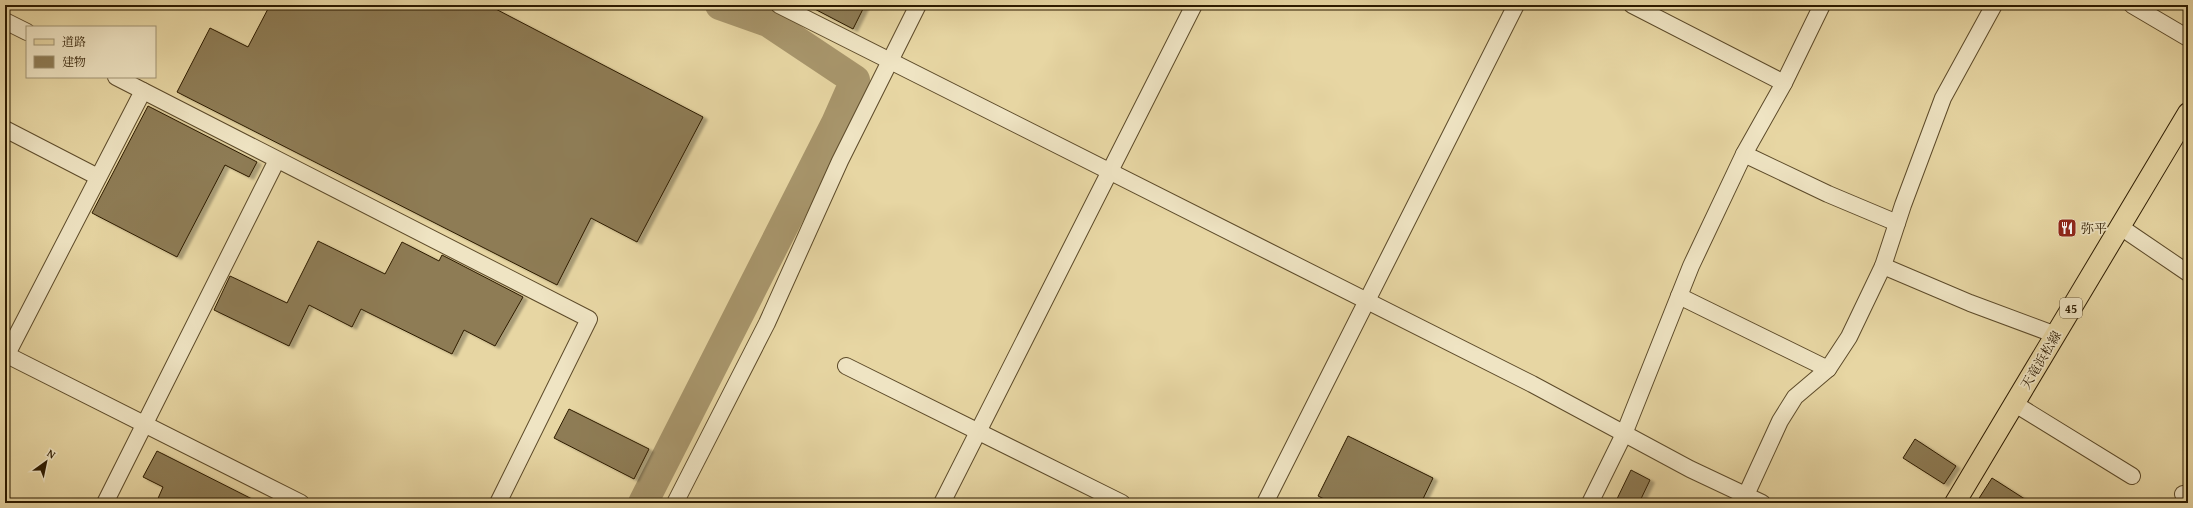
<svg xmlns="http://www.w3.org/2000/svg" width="2193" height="508" font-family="'Gentium Book Plus','Noto Serif JP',serif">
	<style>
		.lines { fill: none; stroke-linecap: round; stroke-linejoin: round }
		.river { stroke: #a8966c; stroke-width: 30 }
		.building { fill: #8e7c55; stroke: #2d1b00; filter: url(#shadow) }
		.minor-casing { stroke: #5c4a29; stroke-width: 18 }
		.major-casing { stroke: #2d1b00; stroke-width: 22 }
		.minor { stroke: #efe4c3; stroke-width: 16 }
		.major { stroke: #e7d6a3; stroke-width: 20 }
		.labels { text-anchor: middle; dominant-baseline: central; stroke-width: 3.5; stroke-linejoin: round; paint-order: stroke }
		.shield { fill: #efe4c3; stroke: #67573a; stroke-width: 1 }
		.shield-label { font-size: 12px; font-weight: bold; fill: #2d1b00 }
		.poi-label { font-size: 13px; fill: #2d1b00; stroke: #efe4c3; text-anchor: start }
		.street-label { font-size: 13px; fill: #2d1b00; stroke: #efe4c3 }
	</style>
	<defs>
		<filter id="shadow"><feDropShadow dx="4.5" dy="2.5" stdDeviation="1" flood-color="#0004"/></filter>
	</defs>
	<rect width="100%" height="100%" fill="#e7d6a3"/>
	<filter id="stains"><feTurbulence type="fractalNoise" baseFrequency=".005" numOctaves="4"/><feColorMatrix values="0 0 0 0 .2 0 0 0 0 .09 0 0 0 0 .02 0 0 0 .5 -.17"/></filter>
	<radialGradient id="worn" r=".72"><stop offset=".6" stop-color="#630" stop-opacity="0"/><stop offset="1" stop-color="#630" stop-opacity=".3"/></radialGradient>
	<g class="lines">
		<!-- river -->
		<polyline class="river" points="643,503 836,123 855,80 768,22 720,5"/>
	</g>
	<!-- building -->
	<g class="building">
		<polygon points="270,5 488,5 703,117 637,242 591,218 557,285 177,92 210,28 248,47"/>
		<polygon points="807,5 865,5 853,29"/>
		<polygon points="148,106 257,162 249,177 225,165 177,257 92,213"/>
		<polygon points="318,241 385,274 402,242 439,261 442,255 523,297 495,346 464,330 452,354 361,309 352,327 309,305 289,346 214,310 230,276 287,303"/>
		<polygon points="569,409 649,449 634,479 554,438"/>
		<polygon points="1348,436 1433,478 1421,503 1332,503 1318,496"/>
		<polygon points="1915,439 1956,466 1944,484 1903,458"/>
		<polygon points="157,451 260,503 156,503 163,487 143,477"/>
		<polygon points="1631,470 1650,480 1639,503 1615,503"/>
		<polygon points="1992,478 2031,503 1976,503"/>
	</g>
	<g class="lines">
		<!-- minor casing -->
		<g class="minor-casing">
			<g id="minor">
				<polyline points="779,5 1532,384 1690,469 1762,503"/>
				<polyline points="1632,5 1784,83"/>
				<polyline points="2132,5 2188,38"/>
				<polyline points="5,21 27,32"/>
				<polyline points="116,77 589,319 498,503"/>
				<polyline points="5,129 98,177"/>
				<polyline points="1744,154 1828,194 1897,223"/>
				<polyline points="2119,226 2188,273"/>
				<polyline points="1883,266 1970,303 2056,335"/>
				<polyline points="1679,296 1828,369"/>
				<polyline points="5,354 301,503"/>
				<polyline points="5,358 143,91"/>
				<polyline points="846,366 1122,503"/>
				<polyline points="2015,404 2132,476"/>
				<polyline points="2183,494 2188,496"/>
				<polyline points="1746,495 1780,421 1795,397 1828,369 1849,337 1883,266 1903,205 1943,98 1994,5"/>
				<polyline points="105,503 277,160"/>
				<polyline points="675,503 767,323 840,161 918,5"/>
				<polyline points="942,503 1194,5"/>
				<polyline points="1265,503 1516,5"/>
				<polyline points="1590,503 1624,434 1691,266 1744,154 1784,83 1822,5"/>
			</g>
		</g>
		<!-- major casing -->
		<g class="major-casing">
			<polyline id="major" points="1955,503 2188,113"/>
		</g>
		<!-- minor -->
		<use href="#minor" class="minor"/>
		<!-- major -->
		<use href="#major" class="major"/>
	</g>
	<!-- icons -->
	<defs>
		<g id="restaurant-square" transform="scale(1)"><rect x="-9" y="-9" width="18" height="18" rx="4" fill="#8f2418" stroke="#efe4c3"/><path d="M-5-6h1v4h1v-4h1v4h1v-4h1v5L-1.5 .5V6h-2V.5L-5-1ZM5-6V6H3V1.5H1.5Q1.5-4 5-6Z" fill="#fff"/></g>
	</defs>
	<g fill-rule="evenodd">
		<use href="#restaurant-square" x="2067" y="228"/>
	</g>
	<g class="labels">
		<!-- shield labels -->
		<rect class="shield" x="2060" y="298" width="22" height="20" rx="3"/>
		<g class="shield-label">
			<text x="2071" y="308">45</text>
		</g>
		<!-- poi labels -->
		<g class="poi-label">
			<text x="2081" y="228">弥平</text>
		</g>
		<!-- street labels -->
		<g class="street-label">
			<text transform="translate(2041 360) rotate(-59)">天竜浜松線</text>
		</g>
	</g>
	<!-- margin -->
	<rect width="2193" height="508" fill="none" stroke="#e7d6a3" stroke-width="20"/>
	<rect x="6" y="6" width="2181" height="496" fill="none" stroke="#2d1b00" stroke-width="2"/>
	<rect x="10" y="10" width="2173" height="488" fill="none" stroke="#2d1b00"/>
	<!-- legend -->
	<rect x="26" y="26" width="130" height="52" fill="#efe4c3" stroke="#a19475"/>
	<rect x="34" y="39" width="20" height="6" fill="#e7d6a3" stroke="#a19475"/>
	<text x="62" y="46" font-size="12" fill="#2d1b00">道路</text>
	<rect x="34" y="56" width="20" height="12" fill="#8e7c55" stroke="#a19475"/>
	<text x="62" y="66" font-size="12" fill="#2d1b00">建物</text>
	<!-- north arrow -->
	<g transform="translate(46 462) rotate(33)" stroke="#efe4c3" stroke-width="3" paint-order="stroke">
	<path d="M0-3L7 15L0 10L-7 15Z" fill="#2d1b00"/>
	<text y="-6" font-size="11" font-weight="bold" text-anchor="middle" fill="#2d1b00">N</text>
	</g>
	<rect width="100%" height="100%" filter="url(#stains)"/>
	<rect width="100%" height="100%" fill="url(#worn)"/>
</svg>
